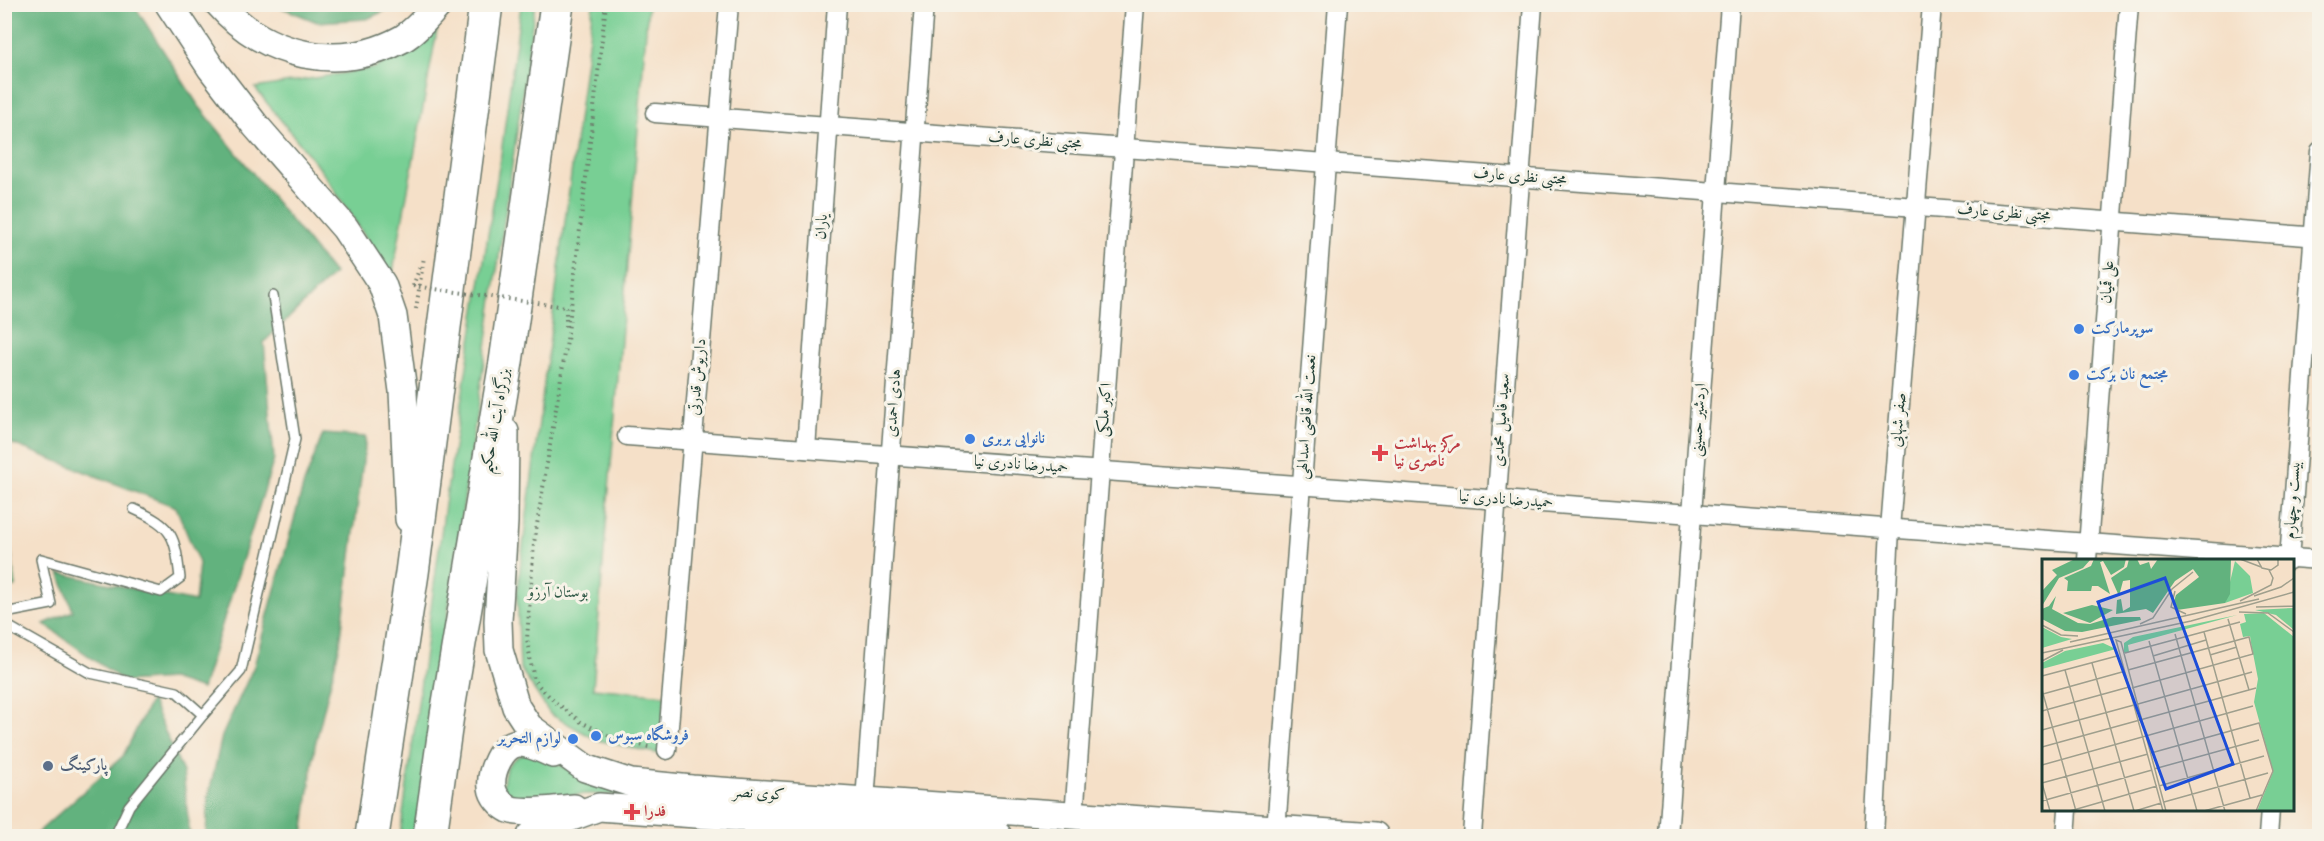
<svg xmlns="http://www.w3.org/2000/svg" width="2324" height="841" font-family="'IM FELL English',Amiri,serif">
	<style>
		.green { fill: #78cf94; stroke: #4c8664; stroke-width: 1.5 }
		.forest { fill: #62b27e; stroke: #407859; stroke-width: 1.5 }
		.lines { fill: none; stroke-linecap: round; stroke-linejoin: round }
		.lane-casing { stroke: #6a7668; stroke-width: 12 }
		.street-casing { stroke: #6a7668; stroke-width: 21 }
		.secondary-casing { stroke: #6a7668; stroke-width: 30 }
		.highway-casing { stroke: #6a7668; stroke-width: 36 }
		.path { stroke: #6a7668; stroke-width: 4; stroke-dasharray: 1.5 4.5; stroke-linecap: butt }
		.lane { stroke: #fff; stroke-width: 9 }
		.street { stroke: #fff; stroke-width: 18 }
		.secondary { stroke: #fff; stroke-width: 27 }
		.highway { stroke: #fff; stroke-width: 33 }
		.path-bridge { stroke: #6a7668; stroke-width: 4; stroke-dasharray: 1.5 4.5; stroke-linecap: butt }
		.shop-dot { fill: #3f7fe0; stroke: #f7f3e8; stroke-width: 2 }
		.health-dot { fill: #e0444e; stroke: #f7f3e8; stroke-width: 2 }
		.service-dot { fill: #5c6f8a; stroke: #f7f3e8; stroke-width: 2 }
		.labels { text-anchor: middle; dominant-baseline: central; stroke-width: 6; stroke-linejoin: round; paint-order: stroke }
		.street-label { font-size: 16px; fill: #1f3d34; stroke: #f7f3e8 }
		.shop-label { font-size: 16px; font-weight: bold; fill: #366cbe; stroke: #f7f3e8; text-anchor: start }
		.health-label { font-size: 16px; font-weight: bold; fill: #be3a42; stroke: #f7f3e8; text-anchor: start }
		.park-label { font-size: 16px; fill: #315a47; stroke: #f7f3e8 }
		.service-label { font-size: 16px; font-weight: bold; fill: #4e5e75; stroke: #f7f3e8; text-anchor: start }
		.inset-road { fill: none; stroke: #9f9f8d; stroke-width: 1.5 }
		.view { fill: #1d4ed8; fill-opacity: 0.15; stroke: #1d4ed8; stroke-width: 3 }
		.inset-edge { fill: none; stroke: #1f3d34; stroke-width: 3 }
	</style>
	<rect width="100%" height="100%" fill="#f7f3e8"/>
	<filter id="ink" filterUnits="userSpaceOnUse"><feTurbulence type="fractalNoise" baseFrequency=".0167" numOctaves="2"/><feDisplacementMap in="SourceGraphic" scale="12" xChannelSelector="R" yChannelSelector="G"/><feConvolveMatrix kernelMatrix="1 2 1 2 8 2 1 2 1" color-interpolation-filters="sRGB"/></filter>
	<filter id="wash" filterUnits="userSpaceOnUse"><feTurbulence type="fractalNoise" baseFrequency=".008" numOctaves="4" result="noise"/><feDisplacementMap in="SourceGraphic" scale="24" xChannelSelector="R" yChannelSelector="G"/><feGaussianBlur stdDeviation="1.35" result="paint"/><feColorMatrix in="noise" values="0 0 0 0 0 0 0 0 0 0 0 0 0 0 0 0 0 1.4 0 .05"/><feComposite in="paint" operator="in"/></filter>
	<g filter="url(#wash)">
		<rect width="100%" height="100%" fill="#f5e0c8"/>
		<!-- green -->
		<g class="green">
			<polygon points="521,5 535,5 416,836 400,836 446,497 501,154"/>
			<polygon points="593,5 648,5 593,688 665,695 660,754 597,740 550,714 520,668 517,592"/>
			<polygon points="437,30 392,277 321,170 255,88 375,68"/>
			<path d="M 524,754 L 533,754 L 636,796 L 587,794 L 517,800 L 503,787 C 504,769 507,761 524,754 Z"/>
		</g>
		<!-- forest -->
		<g class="forest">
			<polygon points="4,5 134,5 198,105 334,274 264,342 274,459 202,689 171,679 125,682 44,624 73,611 59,573 195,602 199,563 176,507 5,441"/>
			<polygon points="275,5 397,5 367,19 317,22"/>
			<polygon points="323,434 366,437 340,644 315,745 303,836 206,836 208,798 222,736 254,666 304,483"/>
			<polygon points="4,537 9,539 16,586 5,591"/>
			<polygon points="151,700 183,772 190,836 34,836 123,756"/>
		</g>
	</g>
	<g filter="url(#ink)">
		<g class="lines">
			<!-- lane casing -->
			<g class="lane-casing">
				<g id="lane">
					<path d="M 4,616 L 10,612 L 51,604 L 41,559 L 161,592 L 180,578 C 175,536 174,527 134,509"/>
					<polyline points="4,624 90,673 177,692 203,715 241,671 295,439 273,296"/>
					<polyline points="115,836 129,806 203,715"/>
				</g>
			</g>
			<!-- street casing -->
			<g class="street-casing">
				<g id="street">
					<polyline points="655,113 2320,237"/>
					<polyline points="627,436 2320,560"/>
					<polyline points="806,449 837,4"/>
					<polyline points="2087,560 2129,4"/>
					<polyline points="2289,560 2320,151"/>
					<polyline points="667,750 729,4"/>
					<polyline points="865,801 924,4"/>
					<polyline points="1074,816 1135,4"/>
					<polyline points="1276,830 1338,4"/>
					<polyline points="1472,836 1533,4"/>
					<polyline points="1668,836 1730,4"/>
					<polyline points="1874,836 1890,529 1932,4"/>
					<polyline points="2066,836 2068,810"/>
					<polyline points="2268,836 2270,810"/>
				</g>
			</g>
			<!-- secondary casing -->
			<g class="secondary-casing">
				<g id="secondary">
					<polyline points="169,4 211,68 255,125 345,228 382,284 393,316 403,391 409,519"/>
					<path d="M 219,4 C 265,57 340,73 402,39 C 416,31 428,16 439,4"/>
					<polyline points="505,432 504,522 498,621 499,650 516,707 529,727 585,768 631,783 692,789 1375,836"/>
					<path d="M 553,754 C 543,750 530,742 518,743 C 501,745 490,772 492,787 C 493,796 501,805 509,809 C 523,815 557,809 574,808"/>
					<polyline points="531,836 547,826 599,807 998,836"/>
				</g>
			</g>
			<!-- highway casing -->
			<g class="highway-casing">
				<g id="highway">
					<polyline points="372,836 412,573 486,4"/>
					<polyline points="430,836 447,715 506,362 557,4"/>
				</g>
			</g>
			<!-- path -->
			<g class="path">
				<polyline points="606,4 567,341 534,543 527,639 534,681 554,701 581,722 620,741 649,747"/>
				<polyline points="413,286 421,264"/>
				<polyline points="566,307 566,327"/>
				<polyline points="416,309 424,257"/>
			</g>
			<!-- lane -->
			<use href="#lane" class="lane"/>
			<!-- street -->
			<use href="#street" class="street"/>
			<!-- secondary -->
			<use href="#secondary" class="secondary"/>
			<!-- highway -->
			<use href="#highway" class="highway"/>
			<!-- path-bridge -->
			<polyline class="path-bridge" points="413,286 566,307"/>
		</g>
	</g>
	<!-- markers -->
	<g class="shop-dot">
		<circle cx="2079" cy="329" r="6"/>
		<circle cx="2074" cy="375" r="6"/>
		<circle cx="970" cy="439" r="6"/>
		<circle cx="596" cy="736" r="6"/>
		<circle cx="573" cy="739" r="6"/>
	</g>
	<g class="health-dot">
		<path d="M1377 444h6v6h6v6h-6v6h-6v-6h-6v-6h6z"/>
		<path d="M629 803h6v6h6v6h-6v6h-6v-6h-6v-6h6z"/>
	</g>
	<circle class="service-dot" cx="48" cy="766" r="6"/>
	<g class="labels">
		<!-- street labels -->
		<g class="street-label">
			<text transform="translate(1035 141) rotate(4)">مجتبی نظری عارف</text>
			<text transform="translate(1520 177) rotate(4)">مجتبی نظری عارف</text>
			<text transform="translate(2004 213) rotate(4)">مجتبی نظری عارف</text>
			<text transform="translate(822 227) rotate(-86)">یاران</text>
			<text transform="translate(2108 282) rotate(-86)">علی قمیان</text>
			<text transform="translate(698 377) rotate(-85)">داریوش قدرتی</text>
			<text transform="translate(894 403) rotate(-86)">هادی احمدی</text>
			<text transform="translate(1105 410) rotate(-86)">اکبر ملکی</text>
			<text transform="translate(1307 417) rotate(-86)">نعمت الله قاضی اسدالهی</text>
			<text transform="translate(1502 420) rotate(-86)">سعید فامیل محمدی</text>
			<text transform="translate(1699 420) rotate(-86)">اردشیر حسینی</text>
			<text transform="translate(1899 420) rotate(-85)">صفر شهابی</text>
			<text transform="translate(496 421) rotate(-80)">بزرگراه آیت الله حکیم</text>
			<text transform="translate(1021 465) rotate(4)">حمیدرضا نادری نیا</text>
			<text transform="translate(1506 500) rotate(4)">حمیدرضا نادری نیا</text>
			<text transform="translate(2293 500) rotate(-86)">بیست و چهارم</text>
			<text transform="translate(759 794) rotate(4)">کوی نصر</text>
		</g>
		<!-- shop labels -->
		<g class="shop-label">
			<text x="2091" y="329">سوپرمارکت</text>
			<text x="2086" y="375">مجتمع نان برکت</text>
			<text x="982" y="439">نانوایی بربری</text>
			<text x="608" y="736">فروشگاه سبوس</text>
			<text x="561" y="739" text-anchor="end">لوازم التحریر</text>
		</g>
		<!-- health labels -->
		<g class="health-label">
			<text x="1394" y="444">مرکز بهداشت<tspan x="1394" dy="18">ناصری نیا</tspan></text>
			<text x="644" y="812">فدرا</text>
		</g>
		<!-- park labels -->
		<g class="park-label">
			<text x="558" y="593">بوستان آرزو</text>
		</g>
		<!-- service labels -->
		<g class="service-label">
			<text x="60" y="766">پارکینگ</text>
		</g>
	</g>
	<!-- overview -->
	<g transform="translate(2042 559)">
		<rect width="252" height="252" fill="#f5e0c8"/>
		<path d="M 193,2 L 208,17 L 211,34 L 183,44 ZM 251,49 L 252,71 L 234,56 L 213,51 ZM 222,54 L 252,78 L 252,252 L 215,252 L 231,213 L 212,143 L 216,120 L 209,84 L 208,77 L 201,78 L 198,65 L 204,63 L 202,55 ZM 195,56 L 86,86 L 87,93 L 82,94 L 82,84 L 91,78 ZM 0,68 L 19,78 L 30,80 L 0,89 ZM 61,84 L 74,90 L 0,110 L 0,104 L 23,92 Z" fill="#78cf94"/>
		<path d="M 33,0 L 49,0 L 41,9 L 17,19 L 0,47 L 0,32 L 15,16 L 10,11 ZM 52,0 L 84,0 L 82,8 L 69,16 L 61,2 L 49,7 ZM 87,0 L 95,0 L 98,6 L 107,3 L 109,10 L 116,0 L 189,0 L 188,35 L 183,44 L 135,51 L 131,45 L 134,36 L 157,18 L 151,10 L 133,22 L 111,54 L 104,50 L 74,55 L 75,41 L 79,40 L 81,52 L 88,48 L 88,21 L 81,22 L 77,37 L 69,19 L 85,8 ZM 58,3 L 68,35 L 56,27 L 50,27 L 49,32 L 25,32 L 26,22 L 22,19 ZM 14,37 L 10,50 L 36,64 L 48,65 L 71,58 L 98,58 L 99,61 L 40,73 L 23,72 L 0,60 L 0,50 L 7,47 ZM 50,46 L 71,51 L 48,64 L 21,54 Z" fill="#62b27e"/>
		<path class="inset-road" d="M 198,0 L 219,8M 215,0 L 220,9 L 229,11 L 236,6 L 236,0M 252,24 L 252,48M 133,32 L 129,48 L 144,55M 212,37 L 239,28 L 252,19M 198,42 L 229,26 L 231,19 L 227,11M 214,48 L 252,47M 197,53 L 226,54 L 252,73M 186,60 L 207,131M 98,65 L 111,59 L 130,30 L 151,13M 0,66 L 19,76 L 36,77M 162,73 L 208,239M 133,75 L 183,252M 107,82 L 155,252M 28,83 L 217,40M 0,94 L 149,62 L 252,33M 83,94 L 198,63M 168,96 L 195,88M 111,97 L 164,81M 0,102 L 21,91M 50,104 L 92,252M 23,111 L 63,252M 86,111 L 207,78 L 211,95 L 90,129M 0,117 L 75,97M 0,131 L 34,252M 1,135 L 80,113M 96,145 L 210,113M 0,152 L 87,128M 0,171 L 92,146M 0,188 L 214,129M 109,194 L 217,164 L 231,212 L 214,252M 0,206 L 211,147M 112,210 L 217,181M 0,224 L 106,195M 0,224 L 8,252M 117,227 L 222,197M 0,242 L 110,211M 122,243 L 226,214M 28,252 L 115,227M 93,252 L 119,244M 121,252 L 74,81 L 79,83 L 124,252M 162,252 L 220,236"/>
		<path class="view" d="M 123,19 L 191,205 L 124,230 L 56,43 Z"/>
		<rect width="252" height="252" class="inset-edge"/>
	</g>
	<!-- margin -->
	<rect width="2324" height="841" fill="none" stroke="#f7f3e8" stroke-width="24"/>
</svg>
